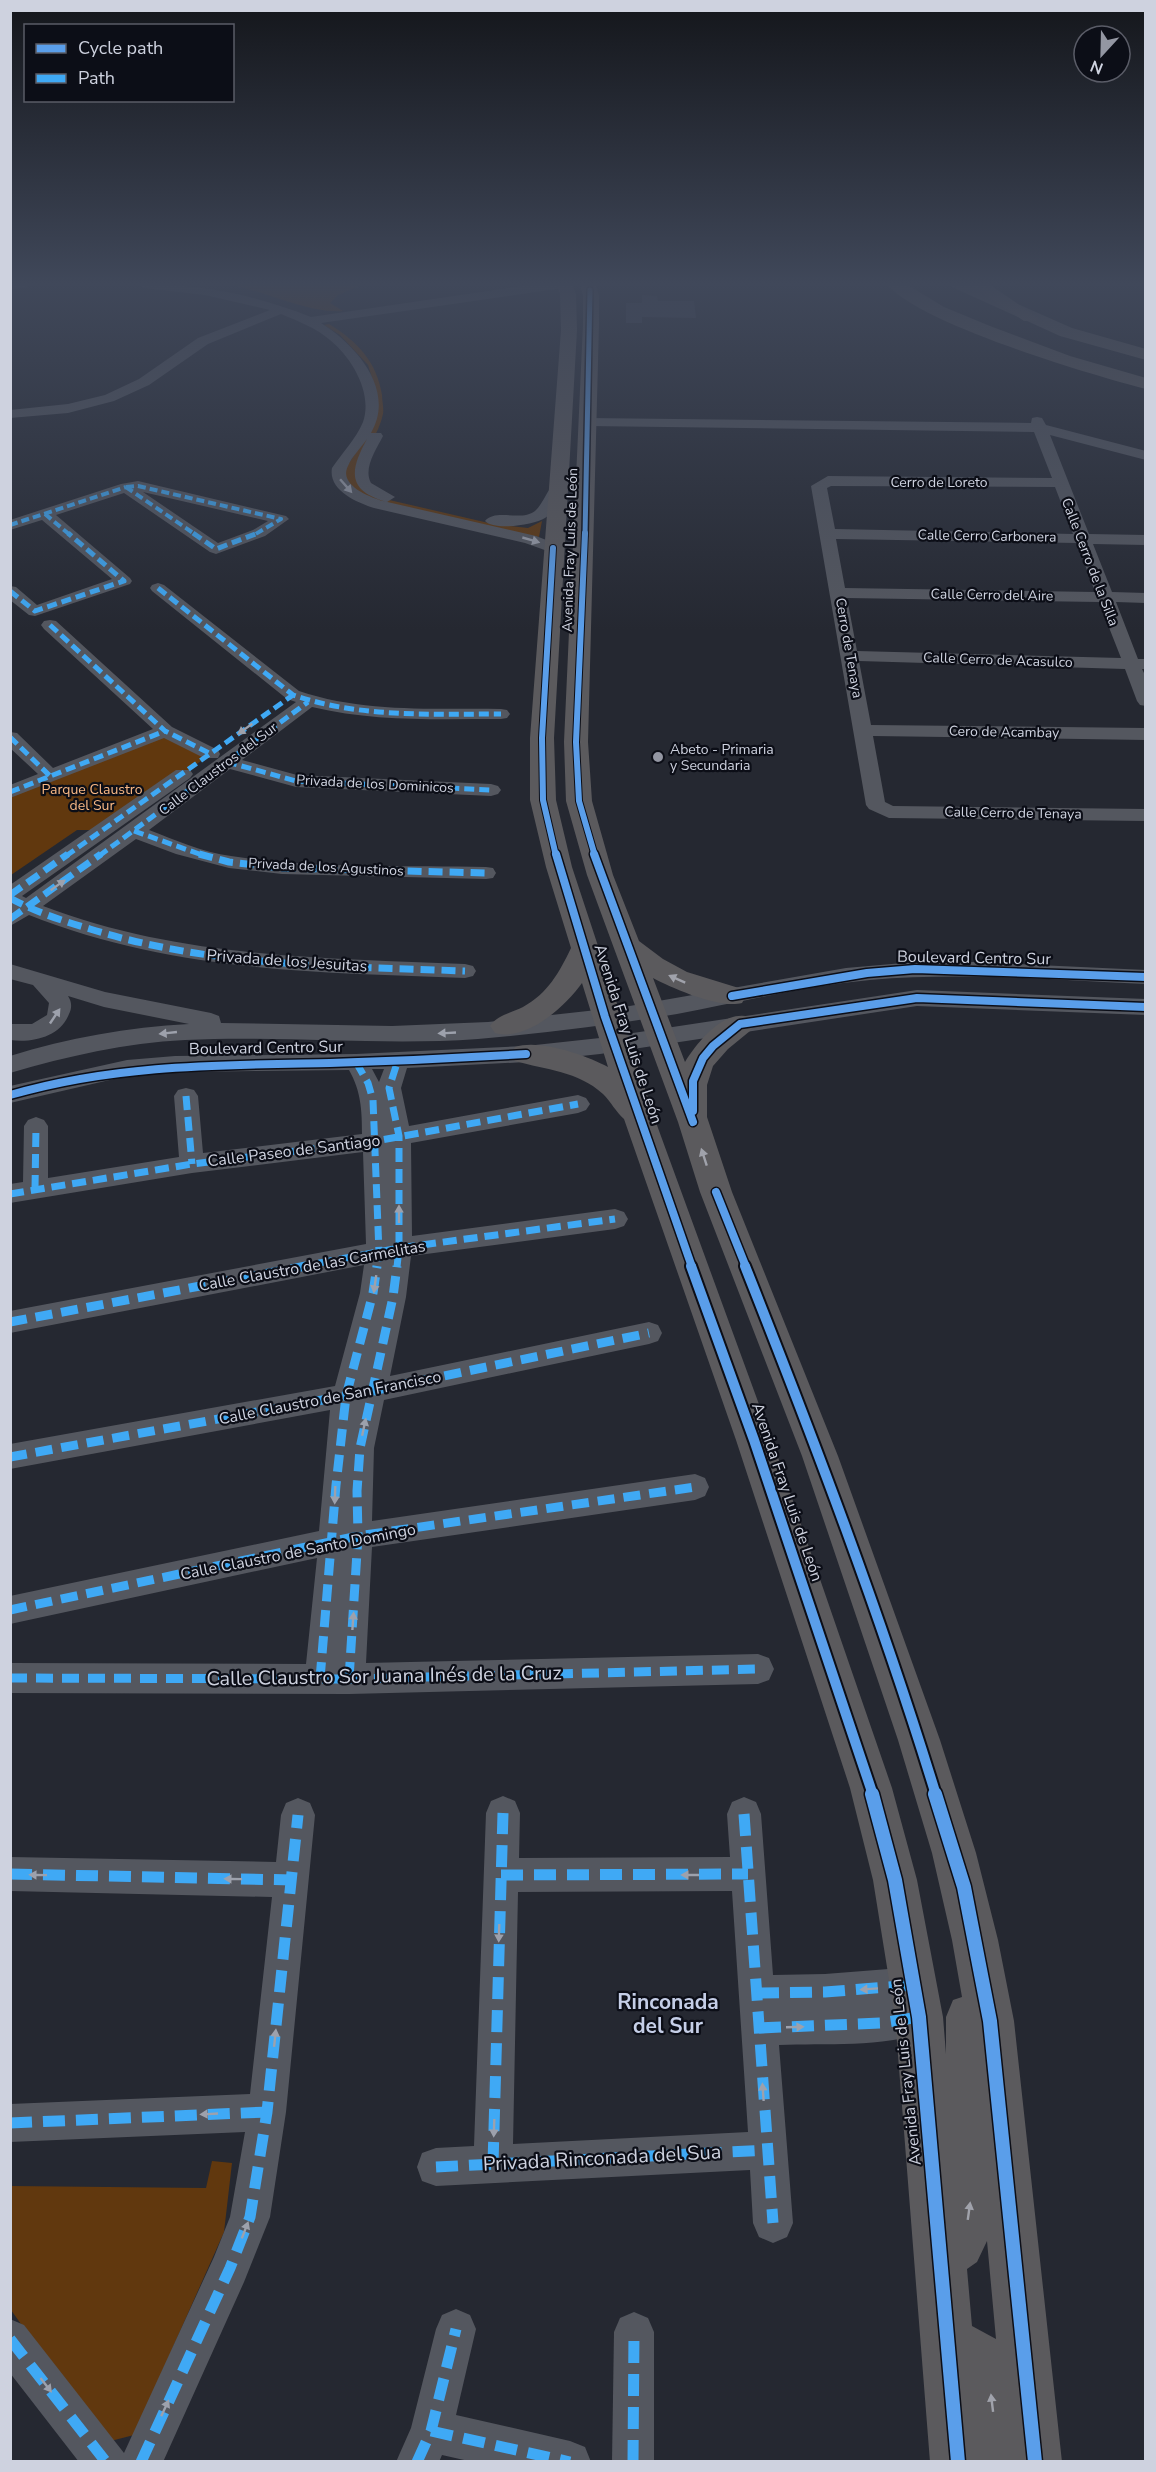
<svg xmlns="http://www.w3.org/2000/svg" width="1156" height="2472" font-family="'Nunito Sans',sans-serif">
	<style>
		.green { fill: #61380e }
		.building { fill: #414655 }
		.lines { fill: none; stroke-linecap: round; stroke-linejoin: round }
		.minor { fill: #54575f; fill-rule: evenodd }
		.major { fill: #5b5a5d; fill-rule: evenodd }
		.highway { fill: #645f5f; fill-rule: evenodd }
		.quiet-far4 { stroke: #3fa9f5; stroke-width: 4; stroke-dasharray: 8 4; stroke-linecap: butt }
		.quiet-far3 { stroke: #3fa9f5; stroke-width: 5; stroke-dasharray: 10 5; stroke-linecap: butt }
		.quiet-far2 { stroke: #3fa9f5; stroke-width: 7; stroke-dasharray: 14 7; stroke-linecap: butt }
		.quiet-far1 { stroke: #3fa9f5; stroke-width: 9; stroke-dasharray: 17 9; stroke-linecap: butt }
		.quiet { stroke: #3fa9f5; stroke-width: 11; stroke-dasharray: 22 11; stroke-linecap: butt }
		.cycleway-far4-casing { stroke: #0c0e17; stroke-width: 8 }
		.cycleway-far3-casing { stroke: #0c0e17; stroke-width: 8 }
		.cycleway-far2-casing { stroke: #0c0e17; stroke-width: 11 }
		.cycleway-far1-casing { stroke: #0c0e17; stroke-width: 14 }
		.cycleway-casing { stroke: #0c0e17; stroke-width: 17 }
		.cycleway-far4 { stroke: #5a9eea; stroke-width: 5 }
		.cycleway-far3 { stroke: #5a9eea; stroke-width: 6 }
		.cycleway-far2 { stroke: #5a9eea; stroke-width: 8 }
		.cycleway-far1 { stroke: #5a9eea; stroke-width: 10 }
		.cycleway { stroke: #5a9eea; stroke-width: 14 }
		.oneway { fill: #9da1ac }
		.oneway2 { fill: #a0a2ab }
		.poi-dot { fill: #9396a2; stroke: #0c0e17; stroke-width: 2 }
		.labels { text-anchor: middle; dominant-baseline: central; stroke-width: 4.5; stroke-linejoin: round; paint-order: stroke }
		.far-street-label { font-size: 14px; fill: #ced2df; stroke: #0c0e17 }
		.far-poi-label { font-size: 14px; fill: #ced2df; stroke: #0c0e17; text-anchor: start }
		.far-park-label { font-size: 14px; fill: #f8b885; stroke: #0c0e17 }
		.street-label { font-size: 16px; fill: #ced2df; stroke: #0c0e17 }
		.near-street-label { font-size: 20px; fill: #ced2df; stroke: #0c0e17 }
		.near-neighbourhood-label { font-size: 21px; font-weight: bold; fill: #c5cee7; stroke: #0c0e17 }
	</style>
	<rect width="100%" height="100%" fill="#252831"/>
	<!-- green -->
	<g class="green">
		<path d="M 226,284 L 364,284 L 338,295 L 330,303 L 343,311 C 309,314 263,290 226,284 Z"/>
		<path d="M 329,324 C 357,341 377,362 382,395 C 382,401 384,408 383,414 C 379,433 366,450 357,468 L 385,499 L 493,524 L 528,528 L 542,521 L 539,537 L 381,505 L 358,494 L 346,481 L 345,469 L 371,430 L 374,384 L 368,365 L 340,335 L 324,325 Z"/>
		<polygon points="165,731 211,754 103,830 77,830 11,875 11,793"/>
		<polygon points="212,2161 232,2163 224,2232 134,2435 99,2444 60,2379 11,2310 10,2186 206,2188"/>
	</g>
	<!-- building -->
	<polygon class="building" points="642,295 657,296 658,301 694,301 696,318 642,317 642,323 626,323 626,303 642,303"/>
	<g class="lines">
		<!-- minor -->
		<g class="minor">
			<polygon points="10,284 31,284 25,288 10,289"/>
			<path d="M 138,284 C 199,284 254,294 311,317 L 536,284 L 569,284 L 563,288 L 321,323 C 356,345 396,390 371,433 L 381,433 L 383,436 C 376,450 363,468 371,483 L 395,497 L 387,502 C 346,491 350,470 367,439 C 361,448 352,456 348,466 C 338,485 370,497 383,501 L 536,536 L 559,545 L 561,548 L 553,553 L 525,543 L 374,508 C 356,502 328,490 332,468 C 342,453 356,439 363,422 C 373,393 352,358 330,340 C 316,328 298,321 281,314 L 208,344 L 149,385 L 114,401 L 68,413 L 10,418 L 10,410 L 68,404 L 105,395 L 139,379 L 198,338 L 270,310 L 205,295 L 144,288 Z"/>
			<path d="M 1037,417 L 1042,418 L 1046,425 L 1146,451 L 1146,460 L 1050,435 L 1089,534 L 1146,535 L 1146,545 L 1093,544 L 1112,592 L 1146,593 L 1146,603 L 1116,602 L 1138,659 L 1146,659 L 1146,669 L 1142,669 L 1146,677 L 1146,706 L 1140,705 L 1137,701 L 1125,669 L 859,661 L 871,725 L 1146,728 L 1146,740 L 873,736 L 885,802 L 893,806 L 1146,809 L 1146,821 L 889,818 L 869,809 L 866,805 L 811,486 L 828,476 L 1052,478 L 1034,432 L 588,426 L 581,422 L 588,418 L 1031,423 L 1032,418 ZM 831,486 L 1055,487 L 1073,534 L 835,529 L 827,488 ZM 836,539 L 1077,543 L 1095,592 L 845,588 ZM 847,598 L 1099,602 L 1121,658 L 857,651 Z"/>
			<path d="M 138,481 L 286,516 L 289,519 L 265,536 L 216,554 L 210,552 L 124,493 L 56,515 L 130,578 L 132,581 L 130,584 L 35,616 L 29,615 L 10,600 L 10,586 L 16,587 L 37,605 L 112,579 L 42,520 L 10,530 L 10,520 L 121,484 ZM 143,492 L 268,521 L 253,530 L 218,543 Z"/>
			<path d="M 556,485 L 564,490 C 559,498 553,513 545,518 C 534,525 494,531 485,521 C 496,508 521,522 535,511 C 541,506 546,494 551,487 Z"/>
			<path d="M 158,583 L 164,585 L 299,691 C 364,713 433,708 501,709 L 507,710 L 510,714 L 507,718 L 501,719 C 438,719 374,722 312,707 L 242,760 L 297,775 L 491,784 L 498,786 L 501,790 L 498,794 L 491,796 L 296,787 L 230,769 L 149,830 C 175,840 202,852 231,856 C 313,869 403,865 486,867 L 493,868 L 496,873 L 493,878 L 486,879 L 282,874 L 229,868 L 176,854 L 136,839 L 43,906 C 179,958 322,958 465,964 L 473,966 L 476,971 L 473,976 L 465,978 C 314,972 173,972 29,915 L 10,926 L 10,885 L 176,770 L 190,770 L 193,774 L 190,778 L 22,896 L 26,898 L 296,702 L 287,699 L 152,591 L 150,588 L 152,585 Z"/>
			<polygon points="50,620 56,621 172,727 218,750 220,754 218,758 204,758 164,738 10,798 10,785 38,774 10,748 10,732 17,733 53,768 153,729 44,629 41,625 44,621"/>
			<path d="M 972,962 L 1146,970 L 1146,984 C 1054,980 962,972 870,980 C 805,986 741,1002 677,1014 C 611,1025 545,1033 478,1039 C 380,1046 283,1035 185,1040 C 125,1043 68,1056 10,1073 L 10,1056 C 68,1038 128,1027 189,1024 L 104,1007 L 68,996 C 72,1002 72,1008 69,1014 C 60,1037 33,1043 10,1040 L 10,1024 L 32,1024 L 47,1015 L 49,1003 L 33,985 L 10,979 L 10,964 L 105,992 L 211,1013 L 219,1016 L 221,1023 L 392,1026 L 488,1022 L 624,1007 L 846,968 L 903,963 Z"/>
			<path d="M 917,990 L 1146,999 L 1146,1015 L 917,1006 L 600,1054 L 526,1062 L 407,1068 L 401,1088 L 409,1126 L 578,1095 L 586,1098 L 590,1104 L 586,1110 L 578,1113 L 411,1143 L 412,1236 L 615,1209 L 624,1212 L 628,1219 L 624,1226 L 615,1229 L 411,1256 L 406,1297 L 390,1376 L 649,1322 L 658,1325 L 662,1333 L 658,1341 L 649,1344 L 384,1400 L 374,1448 L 372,1521 L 695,1474 L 705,1478 L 709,1487 L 705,1496 L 695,1500 L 372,1547 L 366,1663 L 758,1654 L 769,1658 L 774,1669 L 769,1680 L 758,1684 L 349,1694 L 10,1693 L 10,1663 L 306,1664 L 317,1558 L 10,1624 L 10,1596 L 319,1531 L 330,1410 L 10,1469 L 10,1444 L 335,1386 L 360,1293 L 364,1265 L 10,1333 L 10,1311 L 366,1244 L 363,1152 L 192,1173 L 10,1203 L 10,1184 L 23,1182 L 24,1126 L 28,1120 L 36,1117 L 44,1120 L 48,1126 L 48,1178 L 179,1157 L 174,1096 L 178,1090 L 186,1088 L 194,1090 L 198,1096 L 203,1153 L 362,1134 C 362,1110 361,1091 349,1070 L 175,1072 L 127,1076 L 10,1103 L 10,1086 L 127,1060 L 175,1056 L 356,1054 L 526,1046 L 600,1038 ZM 372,1069 L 384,1069 L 379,1082 Z"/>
			<path d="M 503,1796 L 515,1801 L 520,1813 L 519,1858 L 730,1857 L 727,1814 L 732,1802 L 744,1797 L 756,1802 L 761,1814 L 773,1975 L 825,1974 L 914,1967 L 927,1972 L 932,1985 L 927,1998 L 921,2000 L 932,2004 L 937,2017 L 932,2030 C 888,2048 826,2043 779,2045 L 793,2223 L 787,2237 L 773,2243 L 759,2237 L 753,2223 L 750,2170 L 436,2186 L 422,2181 L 417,2167 L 422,2153 L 436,2148 L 474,2146 L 486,1813 L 491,1801 ZM 732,1891 L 748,2132 L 513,2144 L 518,1892 Z"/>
			<polygon points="298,1798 310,1803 315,1815 286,2112 270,2217 244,2282 163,2462 79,2462 10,2373 10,2319 24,2325 124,2453 214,2257 230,2217 245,2132 10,2142 10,2104 250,2094 272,1897 10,1891 10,1857 276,1862 281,1815 286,1803"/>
			<polygon points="456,2309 470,2315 476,2329 456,2415 570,2441 585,2447 591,2462 473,2462 442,2455 439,2462 396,2462 411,2428 436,2329 442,2315"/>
			<polygon points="634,2312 648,2318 654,2332 654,2462 612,2462 614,2332 620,2318"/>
		</g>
		<!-- major -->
		<g class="major">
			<path d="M 556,284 L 572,284 L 576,294 L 577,330 L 554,738 L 556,800 L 572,867 L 658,1128 L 772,1440 L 892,1788 L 917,1880 L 943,2017 L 946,2054 L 946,2017 L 953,2000 L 962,1997 L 952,1940 L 932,1853 L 898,1740 L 802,1456 L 700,1192 L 678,1122 L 587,875 L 566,801 L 564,742 L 583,324 L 583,296 L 580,284 L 596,284 L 599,296 L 599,324 L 588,742 L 592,801 L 613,875 L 639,941 L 663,959 L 687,972 L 742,989 L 746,996 L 742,1003 C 720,1009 674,989 653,978 L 685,1062 C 698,1041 724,1009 750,1017 L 755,1024 L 750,1031 L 728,1049 L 713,1066 L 707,1085 L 707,1117 L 732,1192 L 838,1456 L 940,1740 L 976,1853 L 998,1940 L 1014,2021 L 1062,2462 L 930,2462 L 895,2017 L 873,1880 L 850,1788 L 736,1440 L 624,1119 C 616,1112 611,1102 603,1094 C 578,1071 546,1070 515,1061 L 511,1054 L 515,1047 C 540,1039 585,1055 608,1067 L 582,983 C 565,1007 526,1042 495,1033 L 490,1026 C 497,1015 511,1013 523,1007 C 548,993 559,973 571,948 L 546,867 L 530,800 L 530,738 L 561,330 L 560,294 ZM 987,2241 L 996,2339 L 972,2326 L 967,2269 L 977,2262 Z"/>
			<path d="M 887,284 L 906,284 L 944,307 L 990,326 L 1070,356 L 1146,378 L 1146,389 C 1094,376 917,323 887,284 Z"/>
			<polygon points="950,284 972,284 1072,328 1146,349 1146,360 1060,336 952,287"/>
		</g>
		<!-- highway -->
		<polygon class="highway" points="970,284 989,284 1038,318 1036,321 1024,321"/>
		<!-- quiet-far4 -->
		<g class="quiet-far4">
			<polyline points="126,487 196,535"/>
			<polyline points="126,487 138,486 281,519 254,535"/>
			<polyline points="45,514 70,535"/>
			<polyline points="10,525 126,487"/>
		</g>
		<!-- quiet-far3 -->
		<g class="quiet-far3">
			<polyline points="193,533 216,549 258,533"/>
			<path d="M 158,588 L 293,695 C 360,718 431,714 501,714"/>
			<polyline points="10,591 35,611 124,581 68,533"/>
			<polyline points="50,625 165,731 211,754"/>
			<polyline points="10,737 50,776"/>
			<polyline points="227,762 296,781 491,790"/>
			<polyline points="10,792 165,731"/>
			<polyline points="134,831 205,856"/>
			<polyline points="66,856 293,695"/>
			<polyline points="99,856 308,702"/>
		</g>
		<!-- quiet-far2 -->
		<g class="quiet-far2">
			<polyline points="199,854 229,862 282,868 486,873"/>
			<polyline points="10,895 68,854"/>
			<path d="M 10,898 C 35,912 63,921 90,929 C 212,967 339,966 465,971"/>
			<polyline points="10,919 101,854"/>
			<polyline points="356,1062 368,1083 373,1100 379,1253 377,1267"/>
			<polyline points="186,1096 192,1164"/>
			<polyline points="35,1189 36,1126"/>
			<polyline points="10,1194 192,1164 376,1141 578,1104"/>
			<polyline points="298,1267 399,1248 615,1219"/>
			<polyline points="397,1267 399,1248 399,1136 389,1088 398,1060"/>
		</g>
		<!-- quiet-far1 -->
		<g class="quiet-far1">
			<polyline points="10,1322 306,1266"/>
			<polyline points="10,1457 372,1391 649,1333"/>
			<polyline points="10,1610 358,1536 695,1487"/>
			<polyline points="10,1678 349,1679 758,1669"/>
			<polyline points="320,1679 336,1485 346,1396 373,1293 377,1266"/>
			<polyline points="349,1679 358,1536 357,1491 360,1448 393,1297 397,1266"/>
		</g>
		<!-- quiet -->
		<g class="quiet">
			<polyline points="744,1814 773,2223"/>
			<polyline points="10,1874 292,1880"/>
			<polyline points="501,1875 748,1874"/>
			<polyline points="757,1993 825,1992 914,1985"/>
			<polyline points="759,2028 881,2023 919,2017"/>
			<polyline points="10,2123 267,2112"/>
			<polyline points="493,2164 503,1813"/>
			<polyline points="436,2167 768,2150"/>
			<polyline points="10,2339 106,2462"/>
			<polyline points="431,2431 570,2462"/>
			<polyline points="141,2462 230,2268 250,2217 267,2112 298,1815"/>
			<polyline points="417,2462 431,2431 456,2329"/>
			<polyline points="633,2462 634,2332"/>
		</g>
		<!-- cycleway-far4 casing -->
		<g class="cycleway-far4-casing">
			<polyline id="cycleway-far4" points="585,535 590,290"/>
		</g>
		<!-- cycleway-far3 casing -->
		<g class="cycleway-far3-casing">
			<g id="cycleway-far3">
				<polyline points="585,533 576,742 579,801 595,856"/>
				<polyline points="553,548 542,738 543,800 556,856"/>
			</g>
		</g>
		<!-- cycleway-far2 casing -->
		<g class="cycleway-far2-casing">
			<g id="cycleway-far2">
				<polyline points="556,854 605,1017 692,1267"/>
				<polyline points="594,854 693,1122"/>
				<polyline points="732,996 867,973 915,969 1146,977"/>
				<path d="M 10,1095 C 117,1064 220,1065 330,1063 C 396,1061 461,1058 526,1054"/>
				<polyline points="693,1111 693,1081 703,1058 713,1046 740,1024 917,998 1146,1007"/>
				<polyline points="716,1192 746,1267"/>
			</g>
		</g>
		<!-- cycleway-far1 casing -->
		<g class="cycleway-far1-casing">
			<g id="cycleway-far1">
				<polyline points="691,1266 754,1440 873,1795"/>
				<path d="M 745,1266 C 814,1440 881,1616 936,1795"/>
			</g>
		</g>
		<!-- cycleway casing -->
		<g class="cycleway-casing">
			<g id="cycleway">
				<polyline points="872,1794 895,1880 919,2017 958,2462"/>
				<polyline points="935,1794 964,1887 990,2021 1035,2462"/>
			</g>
		</g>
		<!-- cycleway-far4 -->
		<use href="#cycleway-far4" class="cycleway-far4"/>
		<!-- cycleway-far3 -->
		<use href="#cycleway-far3" class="cycleway-far3"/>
		<!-- cycleway-far2 -->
		<use href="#cycleway-far2" class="cycleway-far2"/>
		<!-- cycleway-far1 -->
		<use href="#cycleway-far1" class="cycleway-far1"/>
		<!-- cycleway -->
		<use href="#cycleway" class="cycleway"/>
	</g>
	<!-- one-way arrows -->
	<defs><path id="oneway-solid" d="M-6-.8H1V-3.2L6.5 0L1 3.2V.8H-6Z" transform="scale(1.5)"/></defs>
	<g class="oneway">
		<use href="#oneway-solid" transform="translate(346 486) rotate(49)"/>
		<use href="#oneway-solid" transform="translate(531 540) rotate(16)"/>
		<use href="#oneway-solid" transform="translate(245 729) rotate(144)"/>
		<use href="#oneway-solid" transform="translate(58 885) rotate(-35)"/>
		<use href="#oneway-solid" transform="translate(55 1016) rotate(-56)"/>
		<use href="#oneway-solid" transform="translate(168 1033) rotate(174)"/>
		<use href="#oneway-solid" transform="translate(447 1033) rotate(177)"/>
		<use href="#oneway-solid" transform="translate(399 1214) rotate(-90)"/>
		<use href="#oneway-solid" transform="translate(375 1284) rotate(98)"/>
		<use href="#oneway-solid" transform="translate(364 1427) rotate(-78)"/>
		<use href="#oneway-solid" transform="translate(335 1495) rotate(92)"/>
		<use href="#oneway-solid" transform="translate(353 1621) rotate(-86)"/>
		<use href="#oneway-solid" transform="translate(38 1875) rotate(-179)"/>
		<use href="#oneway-solid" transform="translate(690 1875) rotate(180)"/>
		<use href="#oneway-solid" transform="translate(233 1879) rotate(-179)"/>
		<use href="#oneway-solid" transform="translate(499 1933) rotate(92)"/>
		<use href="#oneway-solid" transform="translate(869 1989) rotate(176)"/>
		<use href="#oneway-solid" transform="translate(795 2027) rotate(-2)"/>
		<use href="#oneway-solid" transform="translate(275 2038) rotate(-84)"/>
		<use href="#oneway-solid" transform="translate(763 2092) rotate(-94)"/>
		<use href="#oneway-solid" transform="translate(209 2114) rotate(177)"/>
		<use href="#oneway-solid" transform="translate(494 2128) rotate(92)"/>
		<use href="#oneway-solid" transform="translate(245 2230) rotate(-69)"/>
		<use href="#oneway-solid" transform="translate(46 2385) rotate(52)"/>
		<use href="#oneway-solid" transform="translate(165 2408) rotate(-65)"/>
	</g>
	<g class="oneway2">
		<use href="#oneway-solid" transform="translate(677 979) rotate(-156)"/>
		<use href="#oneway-solid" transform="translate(704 1157) rotate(-108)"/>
		<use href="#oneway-solid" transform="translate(969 2211) rotate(-82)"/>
		<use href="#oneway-solid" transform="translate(992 2403) rotate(-97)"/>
	</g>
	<!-- sky -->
	<linearGradient id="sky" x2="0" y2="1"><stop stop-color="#14161b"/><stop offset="0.45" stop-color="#40485a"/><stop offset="1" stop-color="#40485a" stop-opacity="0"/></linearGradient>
	<rect width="1156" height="630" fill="url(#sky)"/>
	<!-- markers -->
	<circle class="poi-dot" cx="658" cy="757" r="6"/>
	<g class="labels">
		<!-- far-street labels -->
		<g class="far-street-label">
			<text x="939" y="482">Cerro de Loreto</text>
			<text transform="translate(987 536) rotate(1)">Calle Cerro Carbonera</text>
			<text transform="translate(570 550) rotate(-88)">Avenida Fray Luis de León</text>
			<text transform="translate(1090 562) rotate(69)">Calle Cerro de la Silla</text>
			<text transform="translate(992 595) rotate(1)">Calle Cerro del Aire</text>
			<text transform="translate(849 648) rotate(80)">Cerro de Tenaya</text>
			<text transform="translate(998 660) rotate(2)">Calle Cerro de Acasulco</text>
			<text transform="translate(1004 732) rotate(1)">Cero de Acambay</text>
			<text transform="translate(218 769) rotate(-37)">Calle Claustros del Sur</text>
			<text transform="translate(375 784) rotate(3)">Privada de los Dominicos</text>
			<text transform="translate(1013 813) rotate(1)">Calle Cerro de Tenaya</text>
			<text transform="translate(326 867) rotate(3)">Privada de los Agustinos</text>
		</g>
		<!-- far-poi labels -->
		<g class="far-poi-label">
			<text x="670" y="749">Abeto - Primaria<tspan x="670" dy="16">y Secundaria</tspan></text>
		</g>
		<!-- far-park labels -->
		<g class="far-park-label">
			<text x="92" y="789">Parque Claustro<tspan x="92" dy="16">del Sur</tspan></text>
		</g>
		<!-- street labels -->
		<g class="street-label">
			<text transform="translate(974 958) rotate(1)">Boulevard Centro Sur</text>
			<text transform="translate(287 961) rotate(4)">Privada de los Jesuitas</text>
			<text transform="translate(628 1034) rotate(72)">Avenida Fray Luis de León</text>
			<text transform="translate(266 1048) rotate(-1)">Boulevard Centro Sur</text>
			<text transform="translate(294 1151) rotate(-7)">Calle Paseo de Santiago</text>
			<text transform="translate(312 1266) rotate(-10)">Calle Claustro de las Carmelitas</text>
			<text transform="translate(330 1398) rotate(-11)">Calle Claustro de San Francisco</text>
			<text transform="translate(787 1492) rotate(71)">Avenida Fray Luis de León</text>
			<text transform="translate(298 1552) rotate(-11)">Calle Claustro de Santo Domingo</text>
			<text transform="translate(906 2072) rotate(-96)">Avenida Fray Luis de León</text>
		</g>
		<!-- near-street labels -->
		<g class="near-street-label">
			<text transform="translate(384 1676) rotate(-1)">Calle Claustro Sor Juana Inés de la Cruz</text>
			<text transform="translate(602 2158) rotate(-3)">Privada Rinconada del Sua</text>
		</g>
		<!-- near-neighbourhood labels -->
		<g class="near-neighbourhood-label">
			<text x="668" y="2002">Rinconada<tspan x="668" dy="24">del Sur</tspan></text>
		</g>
	</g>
	<!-- border -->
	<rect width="1156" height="2472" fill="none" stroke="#ced2df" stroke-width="24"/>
	<!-- legend -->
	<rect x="24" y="24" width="210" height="78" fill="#0c0e17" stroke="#5a5c67" stroke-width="1.5"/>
	<rect x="36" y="44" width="30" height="9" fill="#5a9eea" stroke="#5a5c67" stroke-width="1.5"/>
	<text x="78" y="54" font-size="18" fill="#ced2df">Cycle path</text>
	<rect x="36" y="74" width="30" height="9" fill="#3fa9f5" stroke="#5a5c67" stroke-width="1.5"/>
	<text x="78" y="84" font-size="18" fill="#ced2df">Path</text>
	<!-- north arrow -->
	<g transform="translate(1102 54) rotate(202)"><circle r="28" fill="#0c0e17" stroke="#5a5c67" stroke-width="1.5"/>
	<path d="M0-4.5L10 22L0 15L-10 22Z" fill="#9396a2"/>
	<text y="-9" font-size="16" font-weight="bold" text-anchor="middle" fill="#ced2df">N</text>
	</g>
</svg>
